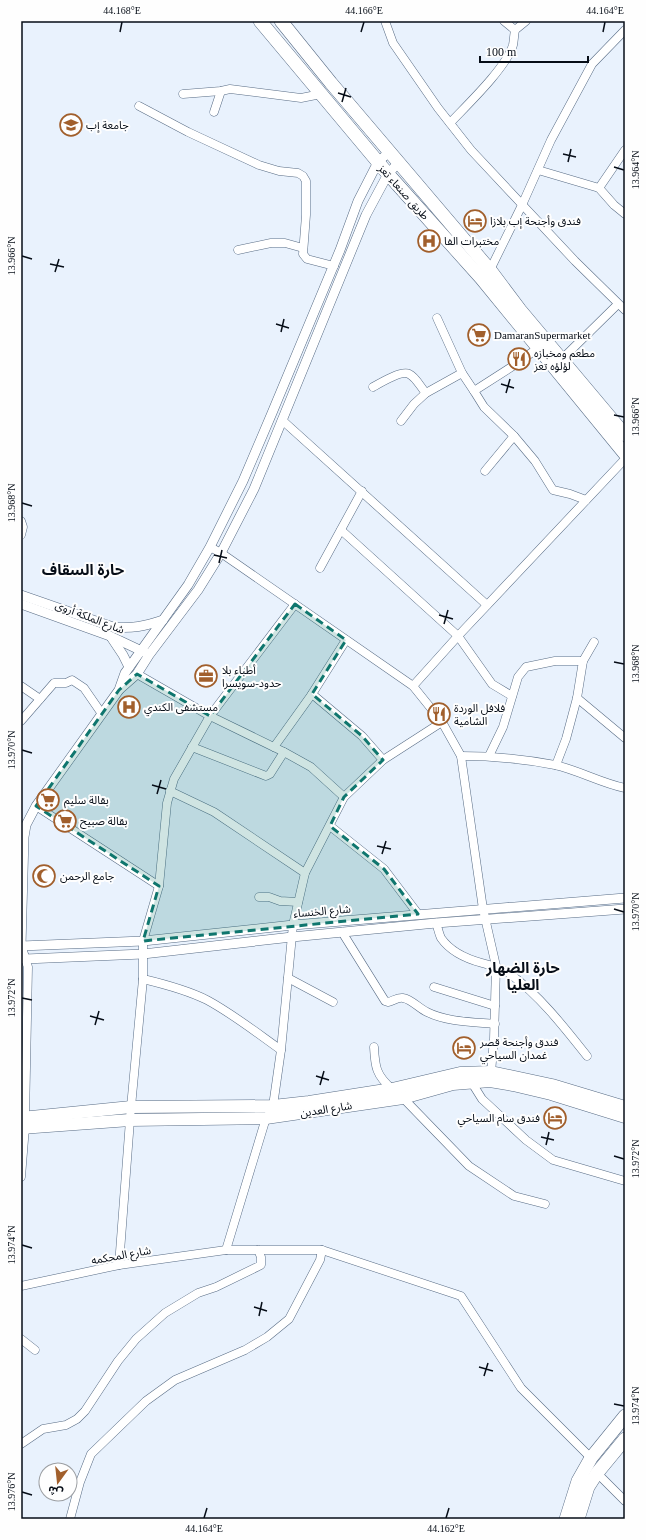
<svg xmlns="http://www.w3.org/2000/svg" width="646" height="1540" font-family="'Times New Roman','Noto Sans Arabic',serif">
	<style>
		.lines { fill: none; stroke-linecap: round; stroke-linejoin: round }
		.minor-casing { stroke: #586c85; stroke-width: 9 }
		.tertiary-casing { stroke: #586c85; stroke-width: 10 }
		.primary-casing { stroke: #586c85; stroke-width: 13 }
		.trunk-casing { stroke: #586c85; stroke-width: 14 }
		.minor { stroke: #fff; stroke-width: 8 }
		.tertiary { stroke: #fff; stroke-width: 9 }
		.primary { stroke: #fff; stroke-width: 12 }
		.trunk { stroke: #fff; stroke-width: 13 }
		.marked { fill: #0f766e; fill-opacity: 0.2; stroke: #0f766e; stroke-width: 3; stroke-dasharray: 8 5; stroke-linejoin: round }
		.ticks { fill: none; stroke: #060d17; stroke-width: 1.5 }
		.labels { text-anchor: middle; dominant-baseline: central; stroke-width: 4; stroke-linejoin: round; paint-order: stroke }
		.poi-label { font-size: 11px; fill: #060d17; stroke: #fefefe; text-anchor: start }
		.street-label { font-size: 11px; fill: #060d17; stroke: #fefefe }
		.district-label { font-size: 15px; font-weight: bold; fill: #060d17; stroke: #fefefe }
		.neatline { fill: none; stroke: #060d17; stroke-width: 1.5 }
		.ticks-label { font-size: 10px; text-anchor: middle; fill: #060d17 }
	</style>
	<rect width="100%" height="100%" fill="#e9f2fd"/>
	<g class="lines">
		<!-- minor casing -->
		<g class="minor-casing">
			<g id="minor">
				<polyline points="385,21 393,43 438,108 471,150 575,261 625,310"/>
				<polyline points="504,21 515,30"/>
				<polyline points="183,94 221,91 230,89 301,98 321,94"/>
				<polyline points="139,106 188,132 259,165 279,171 298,173 303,176 306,181 306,215 303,254 307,259 334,266"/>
				<polyline points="214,112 221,91"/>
				<path d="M 450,123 C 467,105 506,68 513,45 C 514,40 514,35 515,30 L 526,21"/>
				<polyline points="538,170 599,188 625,150"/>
				<polyline points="599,188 614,205 625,214"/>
				<polyline points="238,250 271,243 285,243 303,248"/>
				<polyline points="490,270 522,205 551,140 592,64 625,30"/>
				<polyline points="437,318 462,373 474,391"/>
				<polyline points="538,348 513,366 474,391 484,407 514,436 535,461 553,490 570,494 586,500"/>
				<polyline points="562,359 618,304"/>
				<path d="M 373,387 C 380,383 402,370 409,374 C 416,377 421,388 426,393"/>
				<polyline points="282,420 487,605"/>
				<polyline points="401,421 414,404 426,393 462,373"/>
				<polyline points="485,471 514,436"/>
				<polyline points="21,521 23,527 21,535"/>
				<polyline points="341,530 458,636 492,684 512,696"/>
				<polyline points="210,547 221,553 413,686 442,722 461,756 483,909 496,966 494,1039 491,1072"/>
				<polyline points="320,568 362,491"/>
				<polyline points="137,674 210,716 284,752 311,767 344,797"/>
				<polyline points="21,686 40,699"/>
				<polyline points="413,686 458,636 625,459"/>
				<polyline points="577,698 625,738"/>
				<polyline points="21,721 54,683 66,683 72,680 84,688 102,714"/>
				<polyline points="192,747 266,776 270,774 284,752"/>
				<polyline points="274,747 312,694 346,640"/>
				<path d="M 461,756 C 492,756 524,759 555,765 C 578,770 601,783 625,788"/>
				<polyline points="489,756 503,727 518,677 526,667 555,661 583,661"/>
				<polyline points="383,760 442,722"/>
				<polyline points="556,765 566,739 577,698 583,661 594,642"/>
				<polyline points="170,791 214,812 305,873"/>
				<polyline points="36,806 159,886"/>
				<polyline points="330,826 384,869 418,914"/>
				<polyline points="259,897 269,897 280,901 298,902"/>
				<path d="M 436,923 C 438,928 439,934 441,938 C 450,951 467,959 482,963 C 492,966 501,967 510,974 C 540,996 564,1027 587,1056"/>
				<path d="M 342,932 L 385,1001 L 388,1002 C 393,1001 398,997 403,998 C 411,999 420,1009 427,1012 C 447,1022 473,1022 495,1024"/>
				<polyline points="21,959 25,959 28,967 25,1118"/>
				<polyline points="288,978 333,1002"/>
				<path d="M 143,979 C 164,984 187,990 207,1000 C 233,1014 257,1033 281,1050"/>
				<polyline points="434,987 495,1006"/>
				<path d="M 374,1047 C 375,1067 376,1075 392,1089"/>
				<polyline points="472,1083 482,1099 526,1140 553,1160 625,1181"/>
				<polyline points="403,1098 469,1166 514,1196 545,1204"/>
				<polyline points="273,1106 281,1050 293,925 305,873 344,797 383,760 362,736 312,694"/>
				<polyline points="21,1177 25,1127"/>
				<polyline points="226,1250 266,1118"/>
				<polyline points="119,1265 131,1107 143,979 143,941 159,886 167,803 174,779 210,716 295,604"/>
				<polyline points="21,1286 119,1265 226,1250 322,1250 461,1296 521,1388 591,1458"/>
				<polyline points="21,1339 35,1350"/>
				<polyline points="21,1444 43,1429 66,1425 77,1419 85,1411 118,1361 136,1339 165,1313 198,1293 216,1287 261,1265 261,1257 258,1250"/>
				<polyline points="597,1473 625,1501"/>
				<polyline points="70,1519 80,1482 91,1454 146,1401 175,1380 245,1350 267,1337 289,1319 320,1260 322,1250"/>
			</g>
		</g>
		<!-- tertiary casing -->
		<g class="tertiary-casing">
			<g id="tertiary">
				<polyline points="389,152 378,162 358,201 340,250 272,413 243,481 210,547 188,585 125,673 119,690 36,806 26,825 24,837 21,946 25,959 143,954 292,937 436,923 625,909"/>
				<path d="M 21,595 L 113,627 C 132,629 145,626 163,620"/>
				<polyline points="21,604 110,636 146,653"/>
				<polyline points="111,637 123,655 129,667"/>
				<polyline points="120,689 137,674 149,655 198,590 221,553 254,489 366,215 388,174 398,163"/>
				<polyline points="21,946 143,941 293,925 625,898"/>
			</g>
		</g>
		<!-- primary casing -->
		<g class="primary-casing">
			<g id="primary">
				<polyline points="21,1118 131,1107 273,1106 309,1102 392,1089 460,1073 491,1072 552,1085 625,1107"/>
				<polyline points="21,1128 130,1120 266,1118 403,1098 453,1084 490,1081 513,1085 551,1094 625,1117"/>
			</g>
		</g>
		<!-- trunk casing -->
		<g class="trunk-casing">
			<g id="trunk">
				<polyline points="260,21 388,174 481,278 625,454"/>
				<polyline points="281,21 331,83 490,270 520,310 625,435"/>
				<polyline points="566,1519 578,1481 591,1458 625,1416"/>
				<polyline points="578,1519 588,1487 597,1473 625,1439"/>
			</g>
		</g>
		<!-- minor -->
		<use href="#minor" class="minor"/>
		<!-- tertiary -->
		<use href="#tertiary" class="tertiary"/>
		<!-- primary -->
		<use href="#primary" class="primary"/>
		<!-- trunk -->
		<use href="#trunk" class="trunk"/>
	</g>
	<!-- marked area -->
	<path class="marked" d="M 295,604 L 346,640 L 312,694 L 362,736 L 383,760 L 344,797 L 330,826 L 384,869 L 418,914 L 143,941 L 159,886 L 36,806 L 119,690 L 137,674 L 210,716 Z"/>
	<!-- ticks -->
	<path class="ticks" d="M 120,32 L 122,22M 361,32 L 364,22M 603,32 L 605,22M 338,93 L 351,97M 342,102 L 346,88M 563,154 L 576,157M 568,162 L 571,149M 614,167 L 624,170M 22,256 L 32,259M 50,264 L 64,267M 55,272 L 59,259M 276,324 L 289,328M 281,332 L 284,319M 501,384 L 514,388M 506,393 L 510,379M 614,415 L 624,417M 22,503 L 32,506M 214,555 L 227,558M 219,563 L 222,550M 439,615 L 453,619M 444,624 L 448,610M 614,662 L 624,664M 22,750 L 32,753M 152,785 L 166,789M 157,794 L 161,780M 377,846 L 391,849M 382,854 L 386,841M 614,909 L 624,912M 22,998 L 32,1000M 90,1016 L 104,1020M 95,1025 L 99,1011M 316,1076 L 329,1080M 320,1085 L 324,1071M 541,1137 L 554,1140M 546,1145 L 549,1132M 614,1156 L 624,1159M 22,1245 L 32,1248M 254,1307 L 267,1311M 259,1316 L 262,1302M 479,1367 L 493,1371M 484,1376 L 488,1363M 614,1404 L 624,1406M 22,1492 L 32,1495M 204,1518 L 207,1508M 446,1518 L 449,1508"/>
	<!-- icons -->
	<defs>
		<g id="university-ring" transform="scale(1.15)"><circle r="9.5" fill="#fefefe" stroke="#a15f2c" stroke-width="1.5"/><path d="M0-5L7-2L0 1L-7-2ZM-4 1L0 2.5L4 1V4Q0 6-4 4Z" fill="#a15f2c"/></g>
		<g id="hotel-ring" transform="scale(1.15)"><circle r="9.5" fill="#fefefe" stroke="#a15f2c" stroke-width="1.5"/><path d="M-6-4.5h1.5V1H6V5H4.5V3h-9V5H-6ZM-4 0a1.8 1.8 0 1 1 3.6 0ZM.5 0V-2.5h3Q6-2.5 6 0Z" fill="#a15f2c"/></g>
		<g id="hospital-ring" transform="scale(1.15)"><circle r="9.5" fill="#fefefe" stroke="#a15f2c" stroke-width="1.5"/><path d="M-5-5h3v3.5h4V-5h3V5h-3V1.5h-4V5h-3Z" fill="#a15f2c"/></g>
		<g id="supermarket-ring" transform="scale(1.15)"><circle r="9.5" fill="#fefefe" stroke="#a15f2c" stroke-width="1.5"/><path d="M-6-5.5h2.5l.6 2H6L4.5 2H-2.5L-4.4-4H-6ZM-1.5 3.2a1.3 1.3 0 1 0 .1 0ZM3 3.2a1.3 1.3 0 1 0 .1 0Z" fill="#a15f2c"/></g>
		<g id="restaurant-ring" transform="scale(1.15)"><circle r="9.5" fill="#fefefe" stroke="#a15f2c" stroke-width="1.5"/><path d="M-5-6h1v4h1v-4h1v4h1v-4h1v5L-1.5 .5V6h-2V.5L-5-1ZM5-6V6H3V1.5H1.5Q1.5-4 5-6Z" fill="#a15f2c"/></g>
		<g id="office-ring" transform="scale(1.15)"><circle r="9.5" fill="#fefefe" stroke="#a15f2c" stroke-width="1.5"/><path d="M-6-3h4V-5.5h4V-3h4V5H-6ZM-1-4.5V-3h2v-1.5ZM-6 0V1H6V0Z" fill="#a15f2c"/></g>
		<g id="mosque-ring" transform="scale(1.15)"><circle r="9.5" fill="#fefefe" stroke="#a15f2c" stroke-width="1.5"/><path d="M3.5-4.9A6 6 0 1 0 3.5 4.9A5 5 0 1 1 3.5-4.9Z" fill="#a15f2c"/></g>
	</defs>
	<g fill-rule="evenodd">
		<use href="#university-ring" x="71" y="125"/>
		<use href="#hotel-ring" x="475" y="221"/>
		<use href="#hospital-ring" x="429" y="241"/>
		<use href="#supermarket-ring" x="479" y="335"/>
		<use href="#restaurant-ring" x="519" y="359"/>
		<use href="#office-ring" x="206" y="676"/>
		<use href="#hospital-ring" x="129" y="707"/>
		<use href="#restaurant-ring" x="439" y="714"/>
		<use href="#supermarket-ring" x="48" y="800"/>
		<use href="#supermarket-ring" x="65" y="821"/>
		<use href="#mosque-ring" x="44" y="876"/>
		<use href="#hotel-ring" x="464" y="1048"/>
		<use href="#hotel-ring" x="555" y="1118"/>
	</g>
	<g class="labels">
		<!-- poi labels -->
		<g class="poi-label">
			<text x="86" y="125">جامعة إب</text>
			<text x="490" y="221">فندق وأجنحة إب بلازا</text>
			<text x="444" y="241">مختبرات الفا</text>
			<text x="494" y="335">DamaranSupermarket</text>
			<text x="534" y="353">مطعم ومخبازه<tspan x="534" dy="13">لؤلؤه تعز</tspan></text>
			<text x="222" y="670">أطباء بلا<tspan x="222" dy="13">حدود-سويسرا</tspan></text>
			<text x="144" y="707">مستشفى الكندي</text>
			<text x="454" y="708">فلافل الوردة<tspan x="454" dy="13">الشامية</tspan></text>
			<text x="64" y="800">بقالة سليم</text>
			<text x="80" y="821">بقالة صبيح</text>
			<text x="60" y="876">جامع الرحمن</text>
			<text x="480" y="1042">فندق وأجنحة قصر<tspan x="480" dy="13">غمدان السياحي</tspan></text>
			<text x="540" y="1118" text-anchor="end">فندق سام السياحي</text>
		</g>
		<!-- street labels -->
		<g class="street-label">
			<text transform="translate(404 192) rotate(48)">طريق صنعاء تعز</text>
			<text transform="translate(90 617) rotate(21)">شارع الملكة أروى</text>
			<text transform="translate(322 911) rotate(-5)">شارع الخنساء</text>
			<text transform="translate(326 1109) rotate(-9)">شارع العدين</text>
			<text transform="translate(121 1255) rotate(-10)">شارع المحكمه</text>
		</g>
		<!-- district labels -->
		<g class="district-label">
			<text x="83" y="570">حارة السقاف</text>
			<text x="523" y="968">حارة الضهار<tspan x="523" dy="17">العليا</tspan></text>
		</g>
	</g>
	<!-- border -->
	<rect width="646" height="1540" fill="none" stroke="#fefefe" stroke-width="44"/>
	<!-- north arrow -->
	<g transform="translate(58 1482) rotate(195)"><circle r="19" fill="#fefefe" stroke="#9b9ea2"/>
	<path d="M0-3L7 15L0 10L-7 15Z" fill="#a15f2c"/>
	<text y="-6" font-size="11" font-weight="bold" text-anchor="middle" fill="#060d17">ش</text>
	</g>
	<!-- scale -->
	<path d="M480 56v6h108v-6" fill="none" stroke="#060d17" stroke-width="2"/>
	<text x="486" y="56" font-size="12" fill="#060d17" stroke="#fefefe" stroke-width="3" paint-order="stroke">100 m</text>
	<rect x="22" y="22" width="602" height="1496" class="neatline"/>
	<g class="ticks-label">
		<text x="122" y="14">44.168°E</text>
		<text x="364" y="14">44.166°E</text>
		<text x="605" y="14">44.164°E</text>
		<text transform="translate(635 170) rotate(-90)" y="4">13.964°N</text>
		<text transform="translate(11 256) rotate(-90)" y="4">13.966°N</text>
		<text transform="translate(635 417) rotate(-90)" y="4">13.966°N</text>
		<text transform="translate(11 503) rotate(-90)" y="4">13.968°N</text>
		<text transform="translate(635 664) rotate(-90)" y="4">13.968°N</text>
		<text transform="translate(11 750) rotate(-90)" y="4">13.970°N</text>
		<text transform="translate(635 912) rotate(-90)" y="4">13.970°N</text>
		<text transform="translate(11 998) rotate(-90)" y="4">13.972°N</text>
		<text transform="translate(635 1159) rotate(-90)" y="4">13.972°N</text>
		<text transform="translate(11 1245) rotate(-90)" y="4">13.974°N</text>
		<text transform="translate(635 1406) rotate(-90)" y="4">13.974°N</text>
		<text transform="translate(11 1492) rotate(-90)" y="4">13.976°N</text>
		<text x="204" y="1532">44.164°E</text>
		<text x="446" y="1532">44.162°E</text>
	</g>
</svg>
